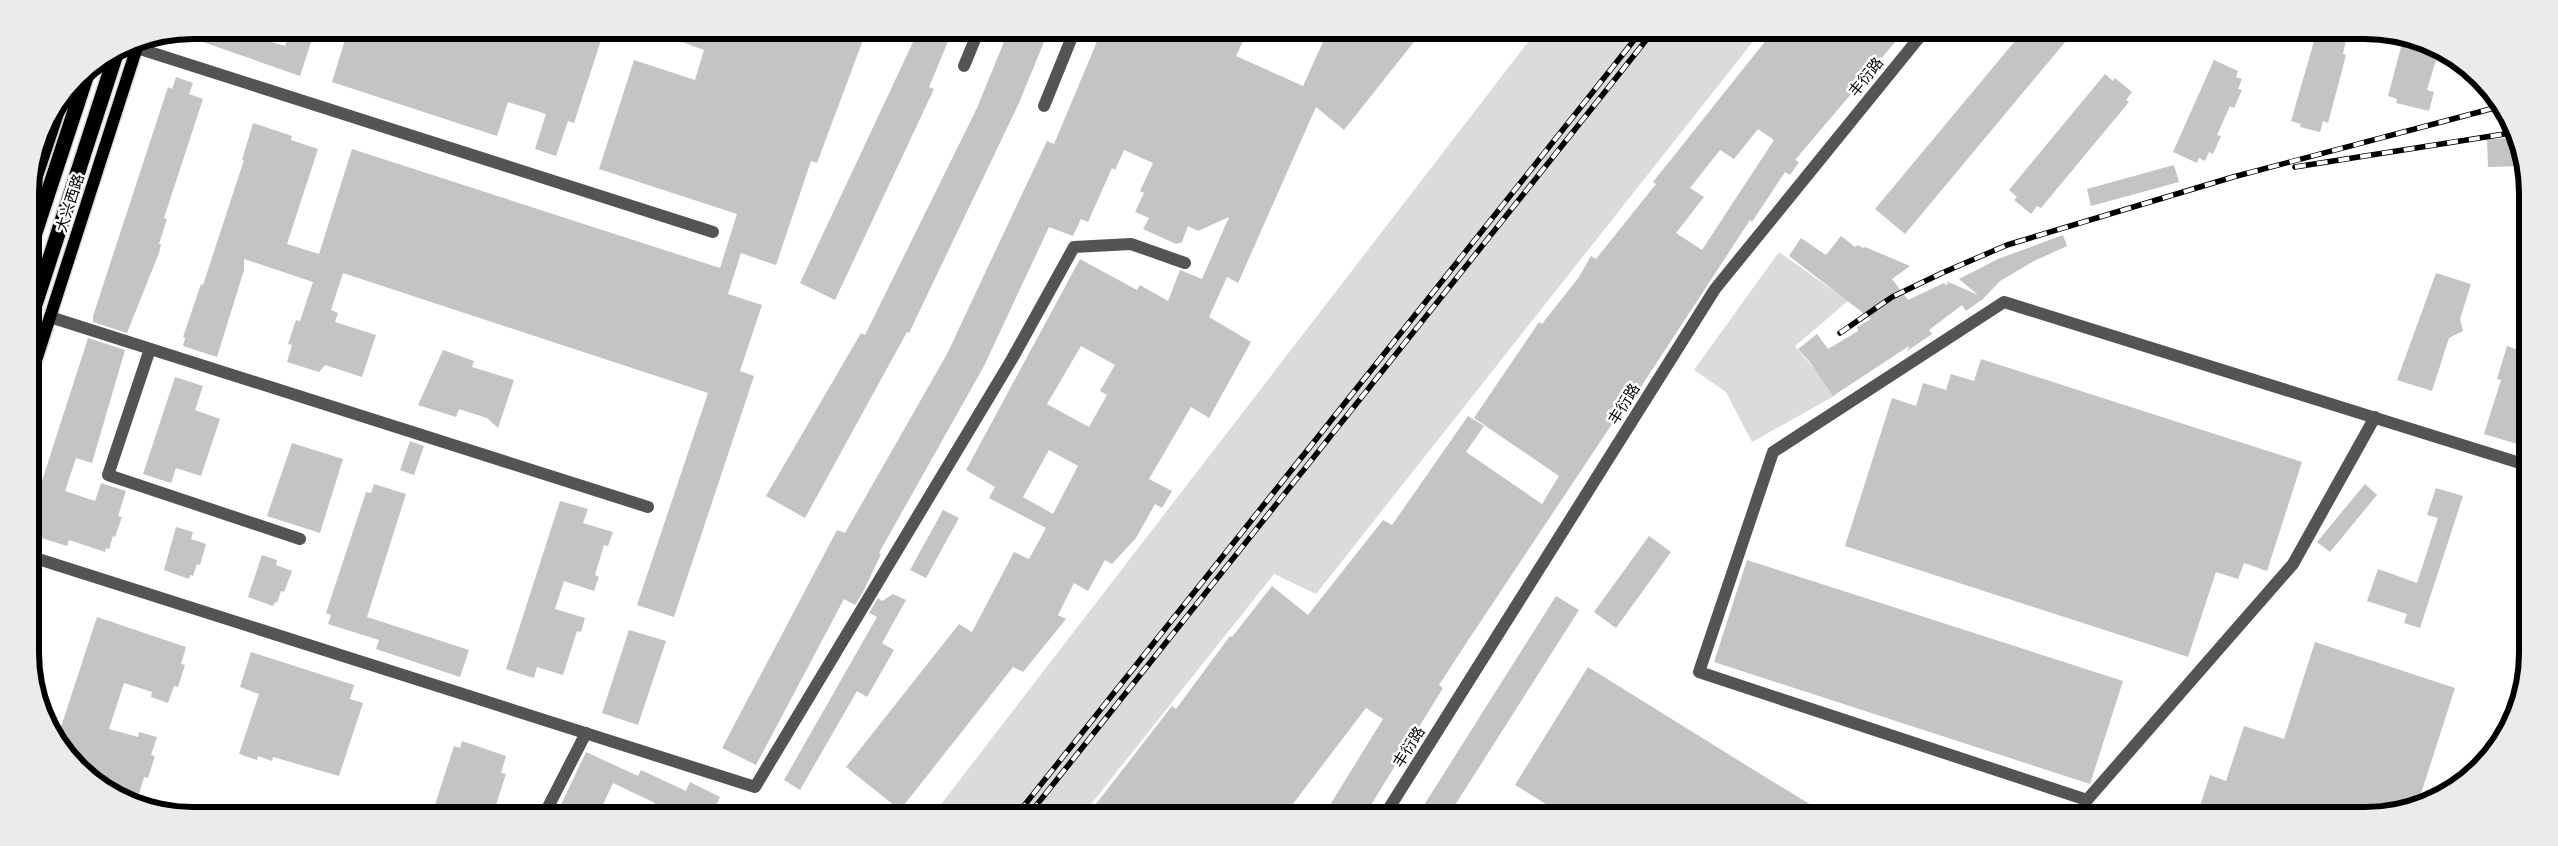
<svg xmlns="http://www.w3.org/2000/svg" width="2558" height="846" font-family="'Roboto Condensed','Noto Sans SC',sans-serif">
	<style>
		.green { fill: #dbdbdb }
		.building { fill: #c4c4c4; fill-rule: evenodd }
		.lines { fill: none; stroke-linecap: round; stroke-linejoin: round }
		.major-casing { stroke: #dbdbdb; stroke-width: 15 }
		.highway-casing { stroke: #dbdbdb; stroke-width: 18 }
		.minor { stroke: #545454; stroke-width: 12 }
		.major { stroke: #000; stroke-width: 12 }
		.highway { stroke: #000; stroke-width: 15 }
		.rail-casing { stroke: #000; stroke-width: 5.5 }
		.rail { stroke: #fff; stroke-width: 4; stroke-dasharray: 11; stroke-linecap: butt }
		.labels { text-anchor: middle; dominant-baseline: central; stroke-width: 5; stroke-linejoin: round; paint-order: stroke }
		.street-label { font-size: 15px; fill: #000; stroke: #fff }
		.rim { fill: none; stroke: #000; stroke-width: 6 }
	</style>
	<rect width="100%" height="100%" fill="#fff"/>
	<!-- green -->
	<g class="green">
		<polygon points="1535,33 1759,34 1316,594 1274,574 1084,813 935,812"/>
		<polygon points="1779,252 1848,301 1795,346 1836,395 1752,442 1726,392 1694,370"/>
	</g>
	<!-- building -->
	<g class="building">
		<polygon points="192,30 232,30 285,46 290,30 315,30 300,76 177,33"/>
		<polygon points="348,30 571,31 604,31 574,123 568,121 556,156 535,149 546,114 508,102 497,136 332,82"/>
		<polygon points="657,31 866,32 817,163 811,161 776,265 741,253 728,294 762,305 740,371 754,376 674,617 637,605 708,393 343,273 331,310 338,313 335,322 376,335 362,377 325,365 319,372 287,362 292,345 288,344 296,320 300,321 313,282 244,259 244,270 217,357 183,346 185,338 183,337 201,284 203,285 244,160 242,160 253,123 292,136 291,140 318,149 287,244 319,254 352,149 720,268 737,214 599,169 634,60 695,80 704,50 657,33"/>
		<polygon points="923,32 952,32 929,87 934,89 835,300 800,283 914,40 919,42"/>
		<polygon points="1008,32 1048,32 1019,103 909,333 907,332 805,518 766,496 861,333 865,335 977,108"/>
		<path d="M 1101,32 L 1247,33 L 1236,56 L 1303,86 L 1327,33 L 1421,33 L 1344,130 L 1316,107 L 1238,283 L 1227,277 L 1209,317 L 1251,342 L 1209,418 L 1191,407 L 1149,479 L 1172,491 L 1162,508 L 1155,504 L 1136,538 L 1112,564 L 1105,560 L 1088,591 L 1074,583 L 1058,615 L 1066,619 L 1023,672 L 1013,667 L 900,810 L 846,767 L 959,624 L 972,632 L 1014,552 L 1029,559 L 1046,528 L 989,498 L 995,487 L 966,470 L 1080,259 L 1137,290 L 1140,285 L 1168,301 L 1180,270 L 1202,279 L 1229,217 L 1198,231 L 1188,226 L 1182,242 L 1176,244 L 1143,229 L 1149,218 L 1135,212 L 1144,193 L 1140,191 L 1153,163 L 1124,150 L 1115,170 L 1112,168 L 1088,222 L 1081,219 L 1073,236 L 1049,227 L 984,366 L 879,553 L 881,554 L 864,590 L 855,605 L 844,599 L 756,765 L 722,748 L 837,530 L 845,533 L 947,354 L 1047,141 L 1054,144 ZM 1081,346 L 1115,365 L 1100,391 L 1107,395 L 1089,427 L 1047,404 ZM 1049,450 L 1078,466 L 1053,514 L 1023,497 Z"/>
		<path d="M 1771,34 L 1902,34 L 1795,160 L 1799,162 L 1790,175 L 1785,172 L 1752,222 L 1750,220 L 1635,396 L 1632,394 L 1467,642 L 1439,685 L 1443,688 L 1366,813 L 1325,813 L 1383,719 L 1366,708 L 1286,813 L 1089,813 L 1172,706 L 1176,709 L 1230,636 L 1232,637 L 1272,586 L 1308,615 L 1383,520 L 1392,525 L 1468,416 L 1484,426 L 1466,452 L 1542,504 L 1559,476 L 1474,418 L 1539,322 L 1542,324 L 1579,277 L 1591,256 L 1596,259 L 1656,184 L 1653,182 ZM 1758,129 L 1774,140 L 1702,250 L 1676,233 L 1704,197 L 1690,188 L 1720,150 L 1734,159 Z"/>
		<polygon points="2020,35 2071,35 1905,234 1875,209"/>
		<polygon points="2325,35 2347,35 2343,54 2346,55 2340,78 2328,123 2323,121 2320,132 2300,127 2301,124 2291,121 2315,38 2324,40"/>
		<polygon points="2404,36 2439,50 2427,90 2434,92 2429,111 2396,103 2397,99 2388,96"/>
		<polygon points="2214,60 2238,71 2236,77 2242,79 2238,89 2242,90 2234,108 2230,106 2217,135 2221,136 2213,154 2209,152 2205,161 2199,158 2197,163 2173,152"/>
		<polygon points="2105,74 2113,81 2115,78 2132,92 2126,100 2129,102 2041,208 2037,206 2031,214 2014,200 2017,197 2009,190"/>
		<polygon points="176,77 193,83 189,94 203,99 164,218 167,219 159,244 161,244 159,253 127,333 93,322 93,316 168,87 172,89"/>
		<polygon points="2514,138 2525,166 2488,167 2487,139"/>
		<polygon points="2174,165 2179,182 2091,206 2087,189"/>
		<polygon points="2063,235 2067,246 2034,261 2000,281 1983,299 1966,311 1962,305 1929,330 1932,334 1907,351 1909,346 1833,396 1809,361 1798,349 1817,334 1828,349 1858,331 1857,327 1871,319 1789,256 1801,238 1826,255 1841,236 1855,247 1858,245 1863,248 1865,247 1910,266 1892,279 1908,300 1944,283 1946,285 1948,284 1946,281 1978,295 1959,279 1998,259"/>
		<polygon points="2436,273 2471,284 2460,319 2463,331 2449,338 2432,391 2397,380"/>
		<polygon points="88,338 125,350 92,463 76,458 65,491 95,501 101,483 126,491 118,516 122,517 115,537 113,536 109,549 106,548 105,552 69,540 67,546 32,535 32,512"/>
		<polygon points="2507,346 2524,352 2524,446 2484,434 2501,380 2497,379"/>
		<polygon points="443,350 474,361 472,367 514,380 498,428 487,418 459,409 456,417 418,405"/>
		<polygon points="1981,359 2302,462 2267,571 2244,563 2238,579 2216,572 2188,657 1845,546 1892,398 1916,406 1923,383 1946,390 1951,374 1974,381"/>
		<polygon points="175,377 203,386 195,410 220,419 201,476 176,468 171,483 143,474"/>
		<polygon points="410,441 424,446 414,475 400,470"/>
		<polygon points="292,443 343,459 320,533 267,516"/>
		<polygon points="374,484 406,494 367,617 469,650 460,677 376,649 379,640 328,624 331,615 326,613 366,492 371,493"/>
		<polygon points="2365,484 2377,495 2330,552 2317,542"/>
		<polygon points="2436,488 2463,496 2420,628 2404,623 2407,614 2367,601 2378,569 2417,583 2438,518 2427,515"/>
		<polygon points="560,501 588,509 583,523 613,532 608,546 604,545 595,575 599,577 594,591 564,581 555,609 585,618 581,632 577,631 563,675 537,667 534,678 506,669"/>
		<polygon points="943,510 959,518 926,578 910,570"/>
		<polygon points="176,527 193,532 191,539 206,544 200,565 197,564 193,576 190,575 189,579 164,570"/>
		<polygon points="1649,536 1671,552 1616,628 1594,612"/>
		<polygon points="262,555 277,560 276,565 292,571 284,592 281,591 277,603 275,602 273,606 248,597"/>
		<polygon points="1747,560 2123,681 2090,784 1714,662"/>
		<polygon points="893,594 906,600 882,643 894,650 867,697 857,691 800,790 784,780 877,617 869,613 878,598 882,601"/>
		<polygon points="1556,596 1579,610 1450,813 1419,813"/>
		<polygon points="97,617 186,647 181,664 185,665 178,687 174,686 168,703 151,697 152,692 124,683 109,729 138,737 139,732 157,737 151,755 155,756 148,778 144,777 139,794 92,779 70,761 58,736"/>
		<polygon points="629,630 666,641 638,725 602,713"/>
		<polygon points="2315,642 2455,688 2417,806 2376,816 2197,815 2210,775 2226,781 2244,726 2284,739"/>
		<polygon points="251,652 354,685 350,699 363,703 339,776 273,757 272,761 258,756 257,760 239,754 259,694 240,687"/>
		<polygon points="1588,667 1749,767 1826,814 1562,814 1515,785"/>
		<polygon points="462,741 506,756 501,773 506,774 494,811 433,811 454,746 460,748"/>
		<polygon points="586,752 638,776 641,770 686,791 690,782 720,797 713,812 650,812 655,803 613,783 600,811 558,811"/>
	</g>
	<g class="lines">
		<!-- major casing -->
		<g class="major-casing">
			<g id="major">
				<polyline points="30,197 63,98"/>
				<polyline points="31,376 139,41"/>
			</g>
		</g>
		<!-- highway casing -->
		<g class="highway-casing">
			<g id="highway">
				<polyline points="31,245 88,71"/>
				<polyline points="31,317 117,51"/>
			</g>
		</g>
		<!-- minor -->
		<g class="minor">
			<polyline points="137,48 713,232"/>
			<polyline points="964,66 978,32"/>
			<polyline points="1044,106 1074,32"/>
			<polyline points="50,317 648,507"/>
			<polyline points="150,349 108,475 300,539"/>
			<polyline points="2375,417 2293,564 2087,800 1699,672 1773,452 2004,302 2523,464"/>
			<polyline points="32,557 755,787 1012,359 1074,247 1131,244 1185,263"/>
			<polyline points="546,811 586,733"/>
			<polyline points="1386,813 1715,289 1922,34"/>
		</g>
		<!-- major -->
		<use href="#major" class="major"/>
		<!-- highway -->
		<use href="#highway" class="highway"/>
		<!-- rail casing -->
		<g class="rail-casing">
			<g id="rail">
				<polyline points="2295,167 2511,133"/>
				<polyline points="1840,333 1892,297 1942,273 2007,245 2233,177 2498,107"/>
				<polyline points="1019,812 1639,34"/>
				<polyline points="1031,812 1651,34"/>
			</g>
		</g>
		<!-- rail -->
		<use href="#rail" class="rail"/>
	</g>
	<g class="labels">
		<!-- street labels -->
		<g class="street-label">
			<text transform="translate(1866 77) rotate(-51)">丰衍路</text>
			<text transform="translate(70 203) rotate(-72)">大兴西路</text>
			<text transform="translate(1624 404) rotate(-58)">丰衍路</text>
			<text transform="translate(1409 747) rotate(-58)">丰衍路</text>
		</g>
	</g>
	<!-- crop -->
	<path d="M0 0H2558V846H0ZM193 39H2365A154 154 0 0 1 2519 193V653A154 154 0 0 1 2365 807H193A154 154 0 0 1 39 653V193A154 154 0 0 1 193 39Z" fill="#ebebeb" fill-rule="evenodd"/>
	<path class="rim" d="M193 39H2365A154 154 0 0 1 2519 193V653A154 154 0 0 1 2365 807H193A154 154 0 0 1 39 653V193A154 154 0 0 1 193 39Z"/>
</svg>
